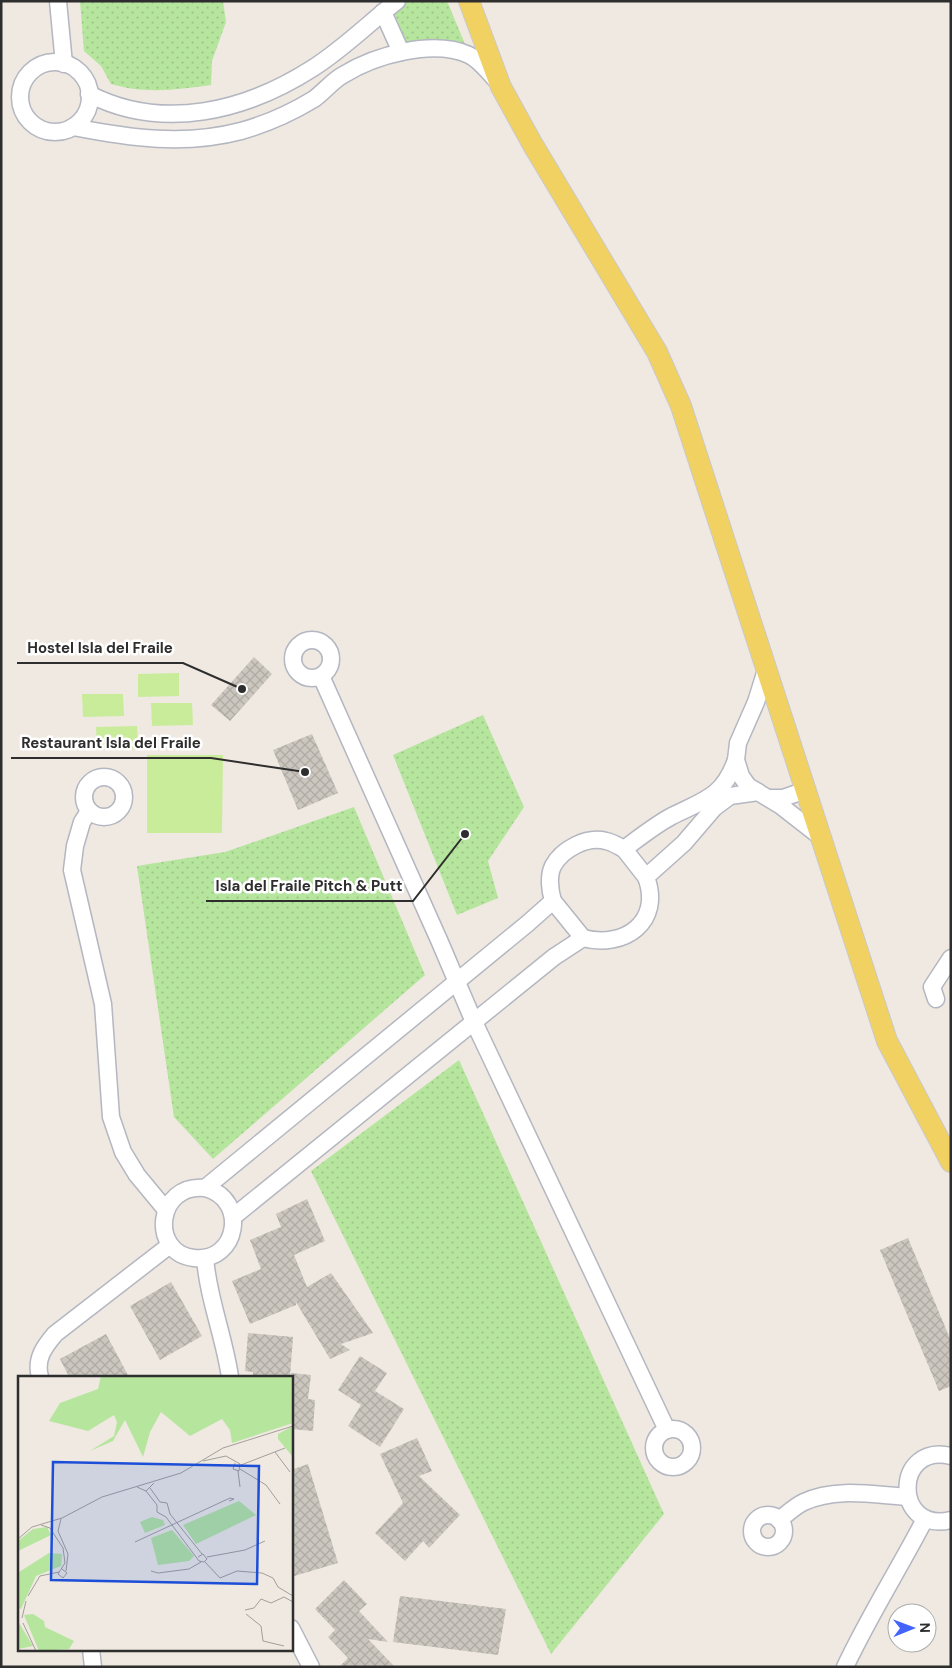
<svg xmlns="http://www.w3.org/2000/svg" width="952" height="1668" font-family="'DM Sans',sans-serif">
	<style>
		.grass { fill: url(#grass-dots) }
		.pitch { fill: #c9ec9a }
		.building { fill: url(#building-cross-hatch) }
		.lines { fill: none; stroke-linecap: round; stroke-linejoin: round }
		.minor-casing { stroke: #b4b7c1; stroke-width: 19 }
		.major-casing { stroke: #c9c9c9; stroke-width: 22 }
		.minor { stroke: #fff; stroke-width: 16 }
		.major { stroke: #f2d163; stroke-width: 20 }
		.inset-road { fill: none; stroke: #a29e99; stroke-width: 1 }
		.view { fill: #1d4ed8; fill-opacity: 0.15; stroke: #1d4ed8; stroke-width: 2.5 }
		.inset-edge { fill: none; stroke: #2e2e2e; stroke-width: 2.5 }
		.leader { fill: none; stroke: #2e2e2e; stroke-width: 2 }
		.callout-dot { fill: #2e2e2e; stroke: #fff; stroke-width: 2 }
		.callout-label { font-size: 15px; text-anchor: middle; font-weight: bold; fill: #2e2e2e; stroke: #fff; stroke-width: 5; stroke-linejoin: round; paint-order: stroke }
	</style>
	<defs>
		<pattern id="grass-dots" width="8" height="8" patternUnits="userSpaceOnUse" patternTransform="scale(1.25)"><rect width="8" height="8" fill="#b6e59e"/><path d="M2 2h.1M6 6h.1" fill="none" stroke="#9dc588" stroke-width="1.8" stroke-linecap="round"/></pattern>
		<pattern id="building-cross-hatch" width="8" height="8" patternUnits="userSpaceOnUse" patternTransform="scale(1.25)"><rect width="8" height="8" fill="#cbc7bf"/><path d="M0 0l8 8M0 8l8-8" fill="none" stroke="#afaba4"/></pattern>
	</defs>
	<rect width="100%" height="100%" fill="#efe9e1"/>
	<!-- grass -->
	<g class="grass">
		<path d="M 80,1 L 223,1 L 226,22 L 212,61 L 211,85 C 176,90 144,94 111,84 L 101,66 L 84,51 Z"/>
		<polygon points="406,1 447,1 465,44 407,45 394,12"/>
		<polygon points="483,715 524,807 488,861 498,898 457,915 393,755"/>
		<polygon points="354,807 425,975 213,1159 174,1117 137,866 225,852"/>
		<polygon points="459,1060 664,1514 551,1654 311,1171"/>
	</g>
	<!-- pitch -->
	<g class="pitch">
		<polygon points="179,673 179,696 138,697 138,674"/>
		<polygon points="82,694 123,694 124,716 83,717"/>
		<polygon points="151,703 192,703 193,725 152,726"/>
		<polygon points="137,726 138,749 97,750 96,727"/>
		<polygon points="147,755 223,755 222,833 147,833"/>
	</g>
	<!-- building -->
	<g class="building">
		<polygon points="254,657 272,674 230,721 211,705"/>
		<polygon points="312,734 338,793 298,810 273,750"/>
		<polygon points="307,1199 325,1241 294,1255 307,1287 331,1273 373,1333 341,1344 350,1350 330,1359 296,1302 296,1305 250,1324 232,1281 261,1269 250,1240 281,1227 276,1214"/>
		<polygon points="908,1238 951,1341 951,1386 939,1391 880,1250"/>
		<polygon points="171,1282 202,1336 160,1360 130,1306"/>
		<polygon points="248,1333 293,1337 290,1377 253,1377 253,1372 245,1371"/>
		<polygon points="106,1334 129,1377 69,1377 60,1359"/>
		<polygon points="360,1356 387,1373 375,1391 404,1409 380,1447 348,1426 361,1405 338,1390"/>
		<polygon points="291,1373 311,1375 308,1399 315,1400 313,1431 291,1429"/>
		<polygon points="417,1438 432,1471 419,1476 460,1515 429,1548 423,1541 405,1561 375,1533 403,1503 380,1454"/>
		<polygon points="308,1464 338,1563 291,1577 291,1470"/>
		<polygon points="344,1580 367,1604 359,1611 388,1642 368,1639 395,1667 339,1667 348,1658 328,1637 335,1630 315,1609"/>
		<polygon points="400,1596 506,1609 498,1655 393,1642"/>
	</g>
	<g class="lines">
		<!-- minor casing -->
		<g class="minor-casing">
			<g id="minor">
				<polyline points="58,1 64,64"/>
				<polyline points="383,12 401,52"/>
				<circle cx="55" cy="97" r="35"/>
				<path d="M 89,94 C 163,132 246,111 313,68 C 343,49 369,23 397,1"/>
				<path d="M 73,127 C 130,138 184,146 241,131 C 266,124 291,113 314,99 C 324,92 332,81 343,75 C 375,55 433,39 469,55 C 480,60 489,73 497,81"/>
				<circle cx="312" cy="659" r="19"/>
				<polyline points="766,670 756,702 738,743 736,760 741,776 748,786 781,806 822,838"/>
				<polyline points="321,676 439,940 474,1022 667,1430"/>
				<circle cx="104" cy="797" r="20"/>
				<polyline points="769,798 783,798 806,790"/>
				<polyline points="89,811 82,822 75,846 72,870 103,1004 111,1117 123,1152 137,1175 166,1210"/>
				<polyline points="624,849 646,877"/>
				<polyline points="553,901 583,938"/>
				<polyline points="936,999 932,987 951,958"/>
				<path d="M 205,1188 C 249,1199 238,1263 194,1258 C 149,1253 156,1183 205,1188 L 527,924 L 553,901 C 550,891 548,876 553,866 C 562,849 587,836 606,841 C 612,842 618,846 624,849 C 639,838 655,825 672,816 C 704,800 723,797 736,760"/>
				<path d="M 233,1217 L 554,957 L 583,938 C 624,949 663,922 646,877 L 684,843 L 714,808 L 730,796 L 758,792"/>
				<path d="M 205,1258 C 208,1298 224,1336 230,1377"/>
				<path d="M 40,1377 C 35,1359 44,1347 55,1334 L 170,1245"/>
				<circle cx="673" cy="1448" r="19"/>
				<path d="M 951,1456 C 893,1442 893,1534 951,1520"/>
				<circle cx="768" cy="1531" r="16"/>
				<path d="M 779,1520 C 787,1514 795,1506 804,1502 C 836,1487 874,1495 908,1497"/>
				<polyline points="291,1628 311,1667"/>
				<polyline points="91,1649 93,1667"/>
				<path d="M 845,1667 C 869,1616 899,1569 925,1519"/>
			</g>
		</g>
		<!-- major casing -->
		<g class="major-casing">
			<polyline id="major" points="469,1 501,87 533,145 657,352 681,406 887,1041 951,1162"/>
		</g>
		<!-- minor -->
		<use href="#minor" class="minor"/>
		<!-- major -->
		<use href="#major" class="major"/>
	</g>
	<!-- overview -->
	<g transform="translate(18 1376)">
		<rect width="275" height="275" fill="#efe9e1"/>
		<path d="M 83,0 L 275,0 L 275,47 L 214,67 L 212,54 L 204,43 L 172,60 L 143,36 L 132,56 L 125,81 L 107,44 L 95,65 L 72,75 L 96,60 L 99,46 L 96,39 L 70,55 L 31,45 L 42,27 L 80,13 ZM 275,50 L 275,81 L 260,63 L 260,58 ZM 221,125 L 238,139 L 178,168 L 165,149 ZM 134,141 L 145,144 L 147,149 L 127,157 L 122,146 ZM 29,151 L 33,159 L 0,175 L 0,165 L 15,153 ZM 154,154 L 176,180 L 171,185 L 140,189 L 133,162 ZM 31,177 L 44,178 L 43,190 L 18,200 L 3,233 L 0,232 L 1,196 Z" fill="#b6e59e"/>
		<path d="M 15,238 L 26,245 L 27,251 L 56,265 L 51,273 L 21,275 L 6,239 ZM 0,242 L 1,247 L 15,270 L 0,273 Z" fill="#b6e59e"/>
		<path class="inset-road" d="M 257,76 L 272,96M 185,85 L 208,80 L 222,88 L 221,95 L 215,93 L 217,87M 223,89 L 267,72M 222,93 L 248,109 L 262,128M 220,95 L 222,111M 119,111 L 128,115 L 136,107M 132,112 L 142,126 L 149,127 L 152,138 L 184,178M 128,115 L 139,129 L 139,136 L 148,141 L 181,185 L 186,186 L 189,183 L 185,178 L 180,181M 43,143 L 40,155 L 50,178 L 48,195M 23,149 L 32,152 L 45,172 L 47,187 L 40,198 L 45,202 L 49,197 L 44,193M 0,163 L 14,151 L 44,142 L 84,121 L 163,97 L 205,72 L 275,50M 117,166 L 212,122 L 216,123 L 211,125M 189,181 L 227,174 L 247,165M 187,186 L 202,202 L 219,195 L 244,197 L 255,202 L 260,211 L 275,220M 133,195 L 140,197 L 171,193 L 183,186M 10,220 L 22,200 L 41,196M 227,234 L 236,232 L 243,223 L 253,227 L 266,221 L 275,226M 228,238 L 243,250 L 245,265 L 266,270M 4,242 L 8,225M 5,247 L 18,275"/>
		<path class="view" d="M 35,86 L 241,90 L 239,208 L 33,204 Z"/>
		<rect width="275" height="275" class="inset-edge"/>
	</g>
	<!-- callouts -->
	<path class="leader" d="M242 689L183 663H17M305 772L211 758H11M465 834L413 901H206"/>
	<g class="callout-dot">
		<circle cx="242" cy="689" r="5"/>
		<circle cx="305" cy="772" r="5"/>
		<circle cx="465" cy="834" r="5"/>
	</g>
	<g class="callout-label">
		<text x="100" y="653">Hostel Isla del Fraile</text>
		<text x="111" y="748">Restaurant Isla del Fraile</text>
		<text x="309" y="891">Isla del Fraile Pitch &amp; Putt</text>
	</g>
	<!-- border -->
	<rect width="952" height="1668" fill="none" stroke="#2e2e2e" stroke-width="5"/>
	<!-- north arrow -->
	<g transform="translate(912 1628) rotate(89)"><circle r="24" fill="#ffffff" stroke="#ababab"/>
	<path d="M0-4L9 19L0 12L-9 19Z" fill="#4264fb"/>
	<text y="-8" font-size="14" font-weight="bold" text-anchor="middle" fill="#2e2e2e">N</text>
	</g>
</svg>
